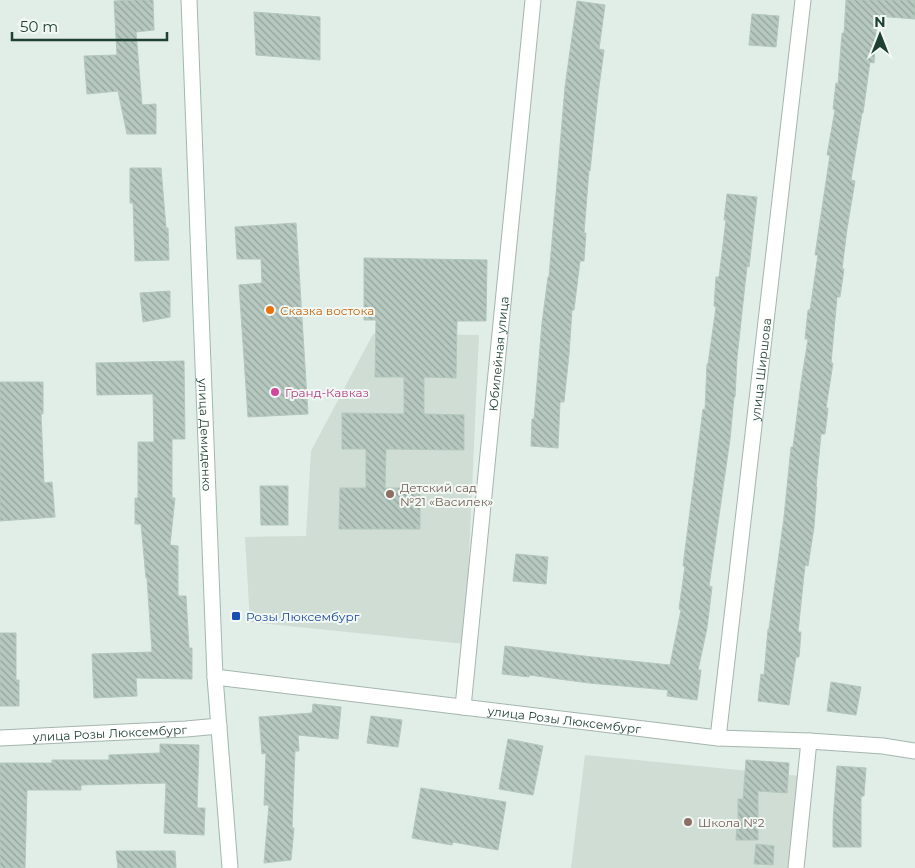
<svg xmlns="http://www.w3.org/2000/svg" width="915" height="868" font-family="Montserrat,sans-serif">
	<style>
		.built { fill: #cfddd5 }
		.building { fill: url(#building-back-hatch); stroke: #b3c8bd }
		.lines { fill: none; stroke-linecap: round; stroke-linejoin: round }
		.street-casing { stroke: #a3b6ae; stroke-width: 17 }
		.secondary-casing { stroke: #9ebaae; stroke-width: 17 }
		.street { stroke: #fff; stroke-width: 15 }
		.secondary { stroke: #fff; stroke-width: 15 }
		.food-dot { fill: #e8710a; stroke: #f2f9f5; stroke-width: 2 }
		.hotel-dot { fill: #d1479c; stroke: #f2f9f5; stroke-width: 2 }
		.education-dot { fill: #8d6e63; stroke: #f2f9f5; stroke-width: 2 }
		.transit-dot { fill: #1a4fb4; stroke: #f2f9f5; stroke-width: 2 }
		.labels { text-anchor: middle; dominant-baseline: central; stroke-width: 4; stroke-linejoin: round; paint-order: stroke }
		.food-label { font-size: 12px; fill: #c56008; stroke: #f2f9f5; text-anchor: start }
		.street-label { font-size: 12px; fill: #1f4034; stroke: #f2f9f5 }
		.hotel-label { font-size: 12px; fill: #b23c85; stroke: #f2f9f5; text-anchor: start }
		.education-label { font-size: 12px; fill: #785e54; stroke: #f2f9f5; text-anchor: start }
		.transit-label { font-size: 12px; fill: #164399; stroke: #f2f9f5; text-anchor: start }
	</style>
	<defs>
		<pattern id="building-back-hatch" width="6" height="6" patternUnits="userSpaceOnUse" patternTransform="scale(1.25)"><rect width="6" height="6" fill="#b6c8bf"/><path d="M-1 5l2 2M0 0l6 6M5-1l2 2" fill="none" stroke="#93a49c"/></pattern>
	</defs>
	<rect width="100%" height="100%" fill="#e1ede7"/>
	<!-- built -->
	<g class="built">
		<polygon points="373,334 479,335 465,644 250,622 245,537 306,536 311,451"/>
		<polygon points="585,755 801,776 796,868 571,868"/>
	</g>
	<!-- building -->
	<g class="building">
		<polygon points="134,0 153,0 154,30 136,32 142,105 156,104 156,134 127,134 118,91 87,94 84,56 117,55 114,1"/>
		<polygon points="846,0 915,0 915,19 877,16 874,63 870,62 863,113 862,113 851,180 855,181 847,229 842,269 844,269 840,297 837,297 831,363 833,363 826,408 828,408 825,434 821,434 816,487 817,487 814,527 808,566 805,565 798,632 801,632 799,657 796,657 789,705 758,701 761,674 764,675 768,629 769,629 784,517 791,447 793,447 801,383 808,339 805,339 808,310 810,310 818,255 815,255 830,155 827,155 835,110 833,109 836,83 838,84 842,33 844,33"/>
		<polygon points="577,1 605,5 599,49 604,50 598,94 590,171 589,170 584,233 586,233 584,261 580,261 574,310 572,310 569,354 564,402 560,402 558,448 531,446 532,419 534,419 542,323 548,277 549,277 565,87"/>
		<polygon points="254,12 320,17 320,60 256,55"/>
		<polygon points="752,14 779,16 776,47 749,45"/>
		<polygon points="130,168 161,168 166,228 168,228 169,260 135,261 133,203 130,203"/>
		<polygon points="727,194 757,197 749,267 747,266 737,358 735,397 734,397 730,439 709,586 712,587 707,628 698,670 701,670 697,700 667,696 668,690 589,683 529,675 529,677 502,674 505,646 592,657 670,665 681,610 679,609 685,566 683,566 703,409 705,410 707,364 708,364 716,307 714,306 716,277 719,277 726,220 724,220"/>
		<polygon points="296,223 308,414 248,417 239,285 262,283 261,259 237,259 235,227"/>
		<polygon points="364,258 487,260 486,321 457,321 456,378 424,377 424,414 464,415 464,450 386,449 385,488 420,488 420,529 339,529 340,488 366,488 366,449 342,449 342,413 404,414 404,377 375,377 376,320 364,320"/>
		<polygon points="170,291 170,317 143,322 140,293"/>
		<polygon points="184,361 185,439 172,439 172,498 175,498 170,545 178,546 178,596 186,596 189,648 192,648 192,679 136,678 137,696 94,698 92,654 152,652 147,578 146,578 141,524 135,524 135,498 138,498 138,442 154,442 153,394 97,395 96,363"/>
		<polygon points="0,382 43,382 43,414 41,414 44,483 52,482 55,517 0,521"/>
		<polygon points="260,486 288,486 288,525 261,525"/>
		<polygon points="516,554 548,557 546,584 513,581"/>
		<polygon points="0,633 16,633 16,680 19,680 19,706 0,706"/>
		<polygon points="831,682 861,687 856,715 827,711"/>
		<polygon points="313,704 341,707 338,739 298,735 299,751 295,751 292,828 294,828 291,860 264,863 269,805 264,805 266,753 262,754 259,717 312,713"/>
		<polygon points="371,716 402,720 398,747 367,743"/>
		<polygon points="508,739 543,746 533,795 499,789"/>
		<polygon points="160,744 199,745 197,808 205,808 204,835 164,833 166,783 81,785 81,790 27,790 25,868 0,868 0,763 52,763 52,760 109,760 109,755 160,753"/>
		<polygon points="746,760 789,763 787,793 758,791 758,840 736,840 737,824 738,824 738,799 743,799"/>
		<polygon points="837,766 866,768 864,796 861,796 861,847 833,847 833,822"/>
		<polygon points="421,788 506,802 498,850 453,842 452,845 412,838"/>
		<polygon points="756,844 774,846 773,865 754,864"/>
		<polygon points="116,851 175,851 176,868 118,868"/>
	</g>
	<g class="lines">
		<!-- street casing -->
		<g class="street-casing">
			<g id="street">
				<path id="s1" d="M 215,677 L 718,738 L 809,741 L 883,746 L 915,751"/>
				<path id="s2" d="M 463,707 L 533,0"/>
				<path id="s3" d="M 0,738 L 186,729 L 219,726"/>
				<path id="s4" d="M 718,738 L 803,0"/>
				<polyline points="796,868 809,741"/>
			</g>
		</g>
		<!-- secondary casing -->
		<g class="secondary-casing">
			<g id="secondary">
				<path id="s5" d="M 189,0 L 215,677 L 230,868"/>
			</g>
		</g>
		<!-- street -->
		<use href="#street" class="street"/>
		<!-- secondary -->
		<use href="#secondary" class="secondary"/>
	</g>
	<!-- markers -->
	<circle class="food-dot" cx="270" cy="310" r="5"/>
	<circle class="hotel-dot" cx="275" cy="392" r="5"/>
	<g class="education-dot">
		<circle cx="390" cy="494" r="5"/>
		<circle cx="688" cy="822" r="5"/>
	</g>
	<rect class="transit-dot" x="231" y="611" width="10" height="10" rx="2.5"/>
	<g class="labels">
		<!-- food labels -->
		<g class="food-label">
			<text x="280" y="310">Сказка востока</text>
		</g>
		<!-- street labels -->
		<g class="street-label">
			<text stroke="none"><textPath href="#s2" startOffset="355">Юбилейная улица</textPath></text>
			<text stroke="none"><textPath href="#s4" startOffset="371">улица Ширшова</textPath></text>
			<text stroke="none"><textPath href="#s5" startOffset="435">улица Демиденко</textPath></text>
			<text stroke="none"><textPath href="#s1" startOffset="352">улица Розы Люксембург</textPath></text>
			<text stroke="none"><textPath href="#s3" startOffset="110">улица Розы Люксембург</textPath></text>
		</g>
		<!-- hotel labels -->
		<g class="hotel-label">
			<text x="285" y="392">Гранд-Кавказ</text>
		</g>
		<!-- education labels -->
		<g class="education-label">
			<text x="400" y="487">Детский сад<tspan x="400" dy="14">№21 «Василек»</tspan></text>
			<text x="698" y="822">Школа №2</text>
		</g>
		<!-- transit labels -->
		<g class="transit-label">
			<text x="246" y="616">Розы Люксембург</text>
		</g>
	</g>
	<!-- north arrow -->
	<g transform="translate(880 35)" stroke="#f2f9f5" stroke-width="4" paint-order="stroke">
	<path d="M0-4L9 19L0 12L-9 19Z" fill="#1f4034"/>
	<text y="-8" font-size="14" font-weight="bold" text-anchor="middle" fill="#1f4034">N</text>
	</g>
	<!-- scale -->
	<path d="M12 32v8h155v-8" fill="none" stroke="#1f4034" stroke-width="2.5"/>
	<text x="20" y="32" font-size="15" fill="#1f4034" stroke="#f2f9f5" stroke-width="4" paint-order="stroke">50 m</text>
</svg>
